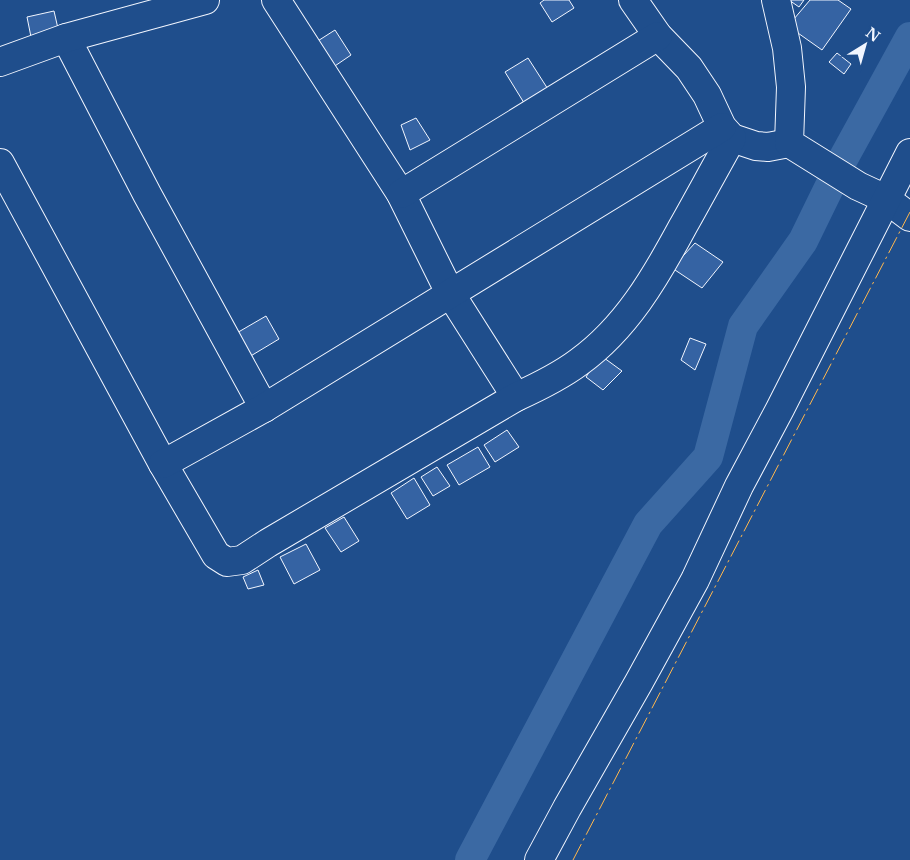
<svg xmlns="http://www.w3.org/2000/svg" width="910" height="860" font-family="'Libre Baskerville',serif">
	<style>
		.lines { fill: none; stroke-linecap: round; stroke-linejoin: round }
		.canal { stroke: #3b69a3; stroke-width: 30 }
		.building { fill: #3563a3; stroke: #f2f6ff }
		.minor-casing { stroke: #f2f6ff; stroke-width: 30 }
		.minor { stroke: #1f4e8c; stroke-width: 28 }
		.power { stroke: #ffb74d; stroke-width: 1; stroke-dasharray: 18 4 2.5 4; stroke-linecap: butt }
	</style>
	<rect width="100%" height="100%" fill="#1f4e8c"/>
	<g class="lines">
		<!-- canal -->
		<polyline class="canal" points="470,860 648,524 708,457 743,326 803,241 843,159 910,37"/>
	</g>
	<!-- building -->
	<g class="building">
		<polygon points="544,0 569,0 574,8 552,22 540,3"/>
		<polygon points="789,0 804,0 799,7"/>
		<polygon points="810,0 838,0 851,9 822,50 788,26"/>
		<polygon points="54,11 59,33 31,37 27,17"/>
		<polygon points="335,30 351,55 329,70 313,44"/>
		<polygon points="837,53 851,64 844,74 829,62"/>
		<polygon points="528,58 553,97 529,111 505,72"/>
		<polygon points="416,118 430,140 410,150 401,125"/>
		<polygon points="695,243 723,262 702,288 672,268"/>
		<polygon points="266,316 279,339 249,357 235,334"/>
		<polygon points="690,338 706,344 695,370 681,360"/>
		<polygon points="600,355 622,371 603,390 586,377"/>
		<polygon points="507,430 519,447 495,462 484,445"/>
		<polygon points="478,447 490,467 459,485 447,465"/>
		<polygon points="437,467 450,486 433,496 421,477"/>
		<polygon points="414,478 430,505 407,519 391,493"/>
		<polygon points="344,517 359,541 341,552 325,528"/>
		<polygon points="306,544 320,570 294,584 280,557"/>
		<polygon points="258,570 264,585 248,589 243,577"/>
	</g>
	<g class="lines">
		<!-- minor casing -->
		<g class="minor-casing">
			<g id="minor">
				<polyline points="276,0 401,194 450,293 516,397"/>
				<polyline points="633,0 658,36 689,68 707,95 722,127 732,138 756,146 768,147 789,143"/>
				<polyline points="776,0 787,48 791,87 789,143 858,186 886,199 910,217"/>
				<polyline points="66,38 147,194 264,408"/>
				<polyline points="0,62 66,38 205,0"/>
				<path d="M 0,163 L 163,464 L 216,555 L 227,562 L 242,560 L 268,543 L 516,397 C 538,387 559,377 579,362 C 626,328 655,278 682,228 C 699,198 715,168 732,138"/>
				<polyline points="401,194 658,36"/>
				<polyline points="163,464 264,408 722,127"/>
				<polyline points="539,860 567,808 639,682 695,580 739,486 780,409 910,153"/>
			</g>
		</g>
		<!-- minor -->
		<use href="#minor" class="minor"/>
		<!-- power -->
		<polyline class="power" points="573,860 910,212"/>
	</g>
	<!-- north arrow -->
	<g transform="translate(865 45) rotate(37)" stroke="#1f4e8c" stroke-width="4" paint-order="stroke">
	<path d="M0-4L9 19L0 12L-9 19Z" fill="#f2f6ff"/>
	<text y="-8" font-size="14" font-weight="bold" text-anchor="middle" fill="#f2f6ff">N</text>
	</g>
</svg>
